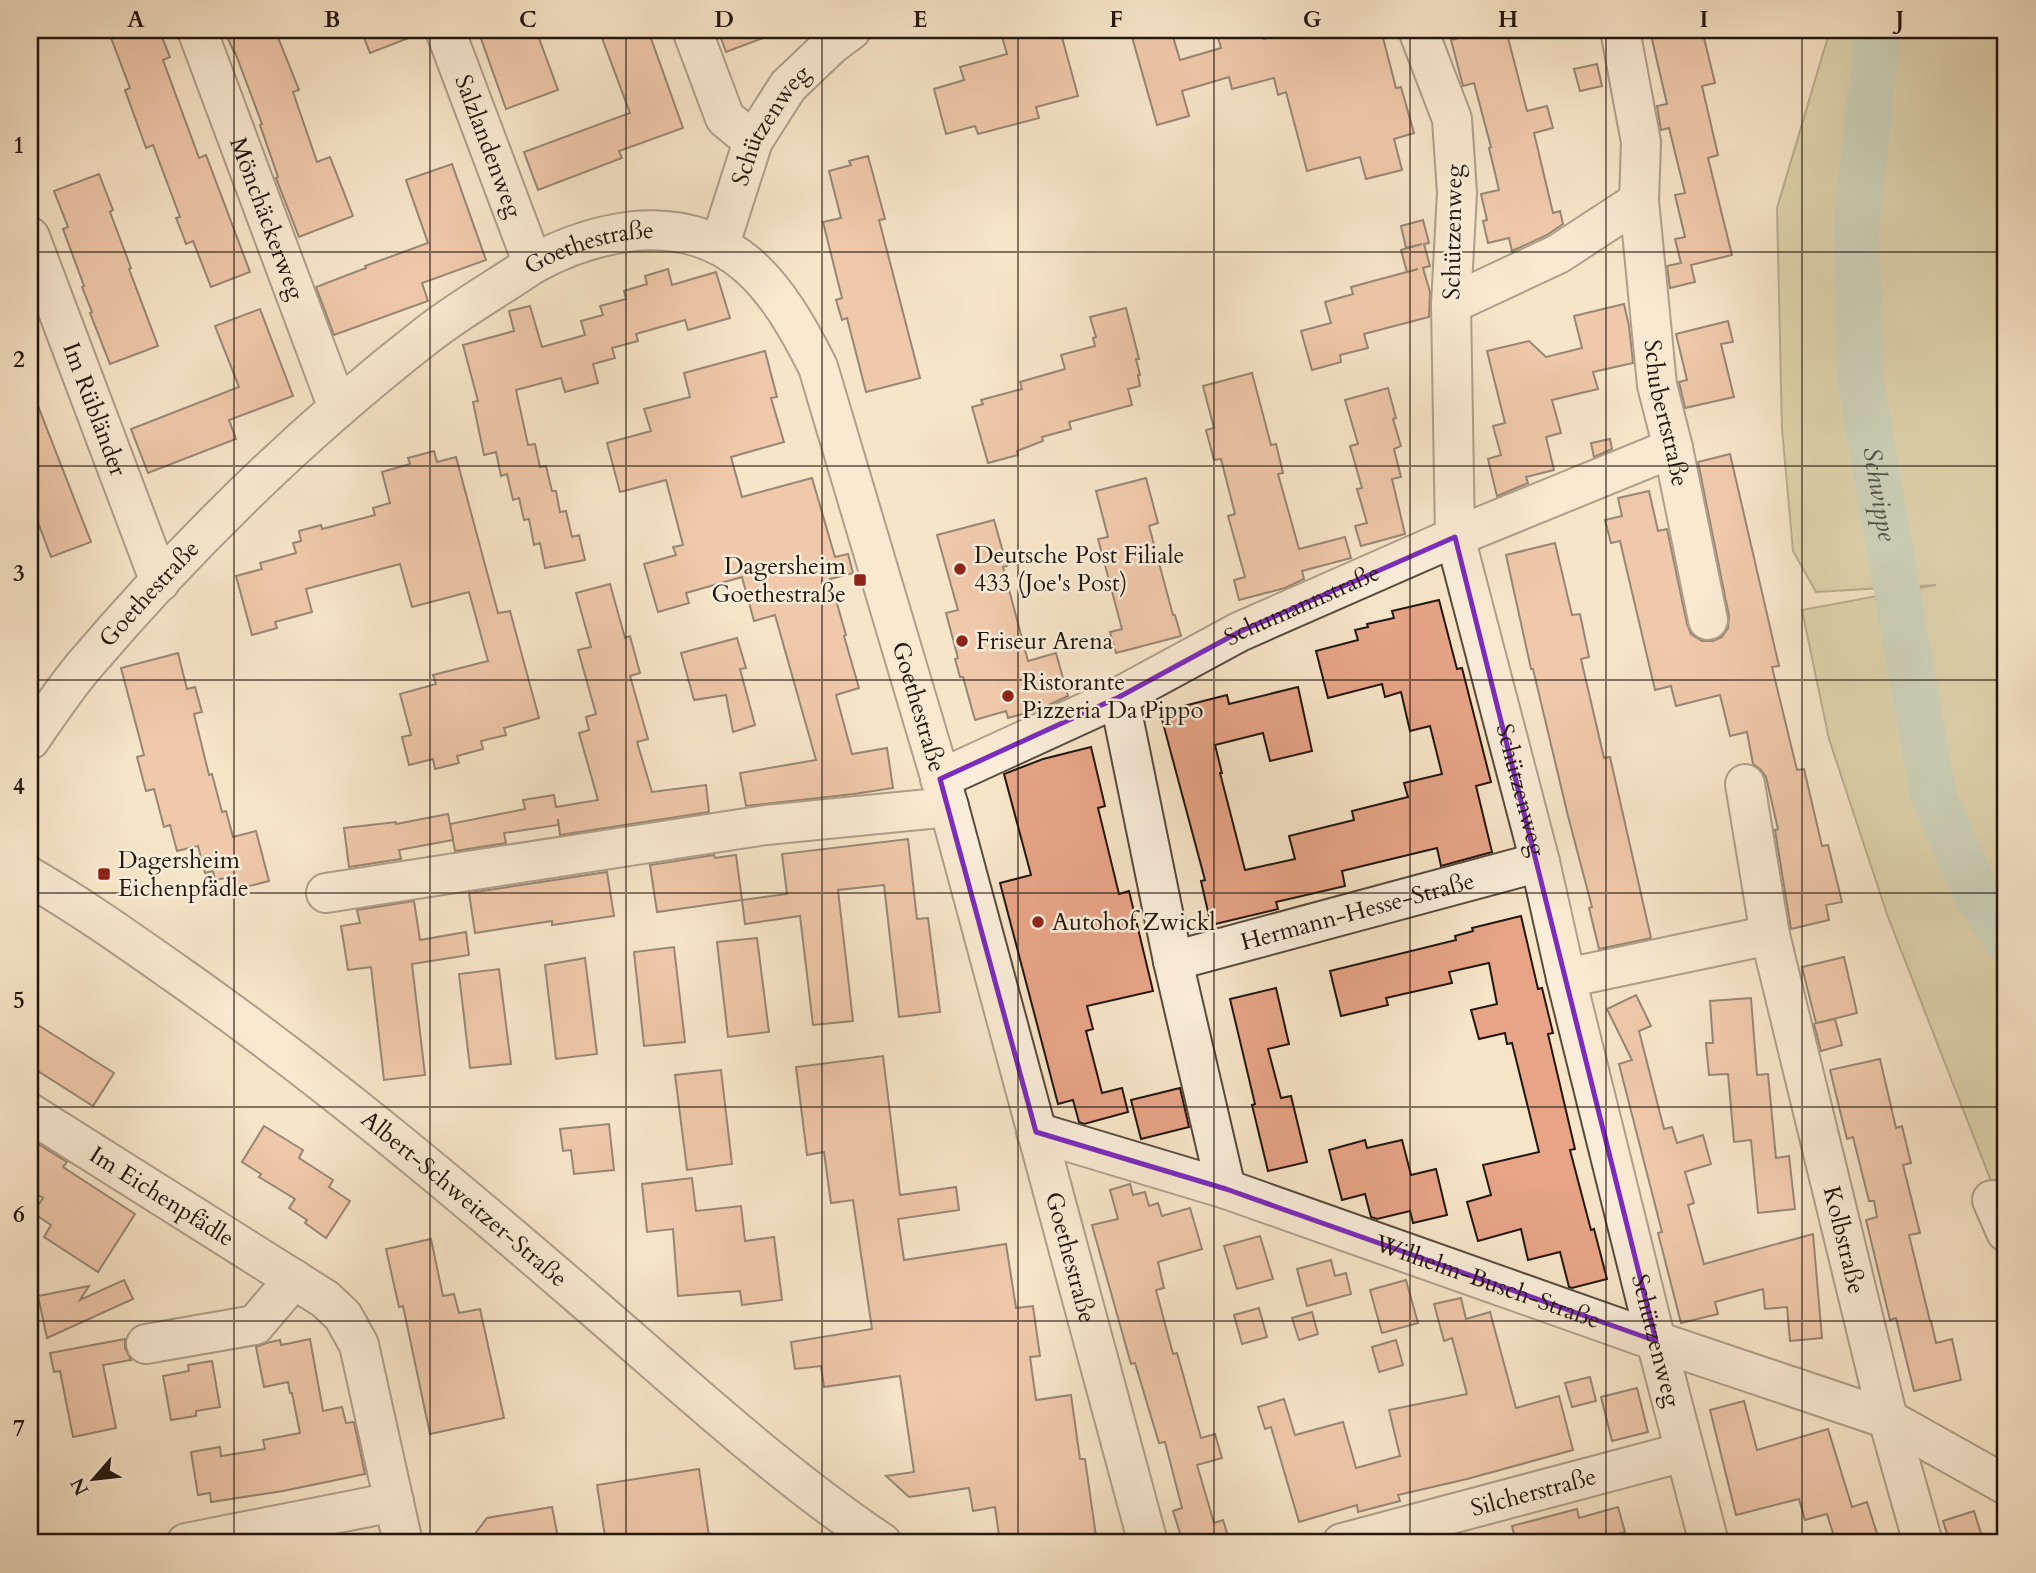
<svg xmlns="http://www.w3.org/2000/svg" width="2036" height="1573" font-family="Cardo,serif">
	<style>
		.green { fill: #c4c290; stroke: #746c4e; stroke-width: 2 }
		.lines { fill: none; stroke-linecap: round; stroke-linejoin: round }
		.river { stroke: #9ec0af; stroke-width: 46 }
		.building { fill: #e7a487; stroke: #23160d; stroke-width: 2 }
		.minor-casing { stroke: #584a3c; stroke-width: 42 }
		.minor { stroke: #faeedb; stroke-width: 38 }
		.marked { fill: none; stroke: #7b2cbf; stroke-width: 5; stroke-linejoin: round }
		.grid { fill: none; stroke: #23160d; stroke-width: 2; stroke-opacity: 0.55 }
		.poi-dot { fill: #8f2418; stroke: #faeedb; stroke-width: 2.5 }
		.labels { text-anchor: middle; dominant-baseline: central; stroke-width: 5; stroke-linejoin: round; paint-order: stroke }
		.street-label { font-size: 24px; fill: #23160d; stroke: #faeedb }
		.poi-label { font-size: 24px; fill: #23160d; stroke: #faeedb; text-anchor: start }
		.water-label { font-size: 26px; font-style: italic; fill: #4e5246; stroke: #faeedb }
		.neatline { fill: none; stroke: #23160d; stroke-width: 2.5 }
		.grid-label { font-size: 23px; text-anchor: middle; font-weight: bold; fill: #23160d }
	</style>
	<rect width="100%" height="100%" fill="#f7e5c8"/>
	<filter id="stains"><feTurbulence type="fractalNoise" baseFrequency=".00286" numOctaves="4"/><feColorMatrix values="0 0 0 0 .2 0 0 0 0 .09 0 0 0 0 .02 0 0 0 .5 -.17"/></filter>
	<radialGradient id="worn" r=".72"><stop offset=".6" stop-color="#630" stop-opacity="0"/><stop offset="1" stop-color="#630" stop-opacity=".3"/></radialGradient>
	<!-- green -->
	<polygon class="green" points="1830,30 2006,30 2006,1216 1998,1199 1888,917 1829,739 1802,610 1936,585 1816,592 1793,551 1782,429 1777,208"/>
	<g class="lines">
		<!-- river -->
		<path class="river" id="s1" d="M 1878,30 L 1856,228 L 1861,385 L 1933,795 L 1979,899 L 2006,939"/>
	</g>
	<!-- building -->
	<g class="building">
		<polygon points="108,30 159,30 170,57 163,60 199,158 206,155 250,272 211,287 193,241 186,244 182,233 176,218 180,217 153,145 146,148 125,90 130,88"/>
		<polygon points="224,30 275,30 299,90 293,92 317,162 330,157 353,216 299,237 276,178 278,177 260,125 262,124 235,52 234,52"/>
		<polygon points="361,30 424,30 424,32 370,53"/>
		<polygon points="478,30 536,30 558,90 506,109"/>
		<polygon points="599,30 648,30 683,128 619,151 622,158 538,190 524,152 630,113"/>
		<polygon points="718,30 779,30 779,32 726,52"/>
		<polygon points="1000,30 1060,30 1078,96 1036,107 1039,118 978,134 975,126 946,134 934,89 964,80 960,67 1007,54"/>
		<polygon points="1130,30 1171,30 1180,60 1221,48 1216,30 1261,30 1264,39 1298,30 1381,30 1396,88 1401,87 1414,133 1394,139 1402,170 1366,179 1360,157 1307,171 1286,92 1278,95 1274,78 1232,89 1229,77 1182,91 1189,116 1157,125"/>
		<polygon points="1461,30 1506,30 1527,111 1547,106 1553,128 1534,133 1553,213 1560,211 1563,224 1547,235 1512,251 1509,238 1488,243 1483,221 1487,220 1481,194 1499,190 1489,148 1491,147 1474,83 1463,86 1451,40 1463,37"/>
		<polygon points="1671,30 1702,30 1715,83 1702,86 1718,155 1708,158 1732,255 1691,265 1695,282 1670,288 1667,266 1681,263 1675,239 1685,237 1675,195 1685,193 1669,128 1661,130 1657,106 1667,104 1651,35"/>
		<polygon points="1597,64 1602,86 1580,91 1574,69"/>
		<polygon points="868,156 885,219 879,220 920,378 866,392 847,318 842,320 836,300 842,298 823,222 841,218 829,171 851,165 849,161"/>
		<polygon points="452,164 486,260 422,283 428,301 334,335 316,287 366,268 365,266 428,243 406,180"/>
		<polygon points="99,174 113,210 110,212 131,268 129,269 158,346 110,364 90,313 92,312 82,287 84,286 63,229 68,227 54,191"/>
		<polygon points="1423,220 1429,243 1424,244 1430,266 1423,268 1430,292 1429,317 1364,334 1368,348 1340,355 1341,362 1312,370 1301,331 1331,323 1325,302 1353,294 1351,287 1418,269 1407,272 1401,250 1422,244 1406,248 1401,226"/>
		<polygon points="668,269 672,285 716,272 730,318 688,330 685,320 636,334 638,341 612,348 615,358 593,364 598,383 565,392 561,378 516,390 528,445 535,444 540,467 546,466 552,491 556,491 560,512 566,511 572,537 579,535 585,560 545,568 540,543 534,545 529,519 524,520 519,498 513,500 507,474 501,476 496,452 484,455 473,402 478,401 463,345 514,331 509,311 530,306 542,347 585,335 581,321 603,315 600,306 626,299 624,291 647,284 645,276"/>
		<polygon points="1624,304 1629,326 1633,363 1593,372 1598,389 1552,400 1561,433 1546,437 1554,470 1526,477 1528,483 1497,496 1488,459 1501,455 1493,426 1505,423 1487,351 1529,341 1546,357 1582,348 1574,316"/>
		<polygon points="1126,308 1139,359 1136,359 1140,375 1138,375 1140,386 1128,389 1132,405 1069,422 1071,429 1042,437 1043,441 1017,451 1018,455 988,463 972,407 983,404 981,400 1022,389 1020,382 1065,369 1061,355 1095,346 1093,338 1096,337 1090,317"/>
		<polygon points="260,309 293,396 229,420 236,439 148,473 131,429 239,387 215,326"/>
		<polygon points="1728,321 1733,342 1721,344 1734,397 1685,408 1679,382 1687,380 1676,334"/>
		<polygon points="765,351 777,397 771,398 784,442 731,457 742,497 812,478 835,557 848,554 853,573 830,579 846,635 844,636 859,688 836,695 852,754 887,748 893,788 854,794 746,806 740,773 816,760 775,615 754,621 742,577 686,593 689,603 658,612 644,564 676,555 673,547 683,545 666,480 620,492 607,443 651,431 644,409 690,397 684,373"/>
		<polygon points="1252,373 1271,445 1276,444 1283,473 1278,474 1299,549 1345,537 1351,558 1302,571 1304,579 1285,588 1239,600 1234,580 1245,577 1228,516 1235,514 1221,459 1214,460 1206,430 1214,428 1203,386"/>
		<polygon points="30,388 31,388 91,542 51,557 30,501"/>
		<polygon points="1388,388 1396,418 1393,419 1401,446 1394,449 1401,477 1392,479 1405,534 1361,546 1355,526 1367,523 1357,489 1362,488 1350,446 1358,444 1345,400"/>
		<polygon points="1610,439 1612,449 1594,457 1591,443"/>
		<polygon points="434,451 437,462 456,457 498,613 510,611 539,718 504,728 506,735 481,741 483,749 457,756 459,763 435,769 433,759 409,765 402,737 411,735 400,694 436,684 433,675 488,661 469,592 412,607 400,564 306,589 312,612 275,622 277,628 252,635 236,576 262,569 260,563 296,553 293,543 301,541 299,531 321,525 322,529 375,515 373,508 390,503 382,472 410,464 408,458"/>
		<polygon points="1730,454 1779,666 1772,667 1797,770 1804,769 1822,846 1828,845 1842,902 1826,905 1829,920 1791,929 1775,830 1778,829 1766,777 1761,770 1753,764 1747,732 1730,736 1720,695 1676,706 1671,686 1655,690 1620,541 1611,543 1605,520 1622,516 1618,498 1649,491 1658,531 1667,529 1687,624 1691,634 1702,641 1713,641 1722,637 1728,628 1729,616 1698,462"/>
		<polygon points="1146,478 1158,523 1149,526 1173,615 1175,615 1181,636 1116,653 1110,632 1122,629 1098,539 1108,537 1096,491"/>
		<polygon points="994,520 1007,566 1003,567 1028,661 1056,653 1068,696 1038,710 1008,718 1006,711 975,720 963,677 960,677 955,659 958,658 946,613 958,610 937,535"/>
		<polygon points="1555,543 1572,615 1580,614 1589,657 1581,659 1604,758 1610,757 1651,938 1599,949 1589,908 1592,907 1568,816 1533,669 1531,669 1506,555"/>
		<polygon points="610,584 625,638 630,636 640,673 630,676 648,739 637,742 652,792 706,785 709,812 560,835 558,819 558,825 504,833 506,843 455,851 450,824 525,809 523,800 554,795 556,807 598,800 579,733 589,730 586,717 596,714 578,650 591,647 576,593"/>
		<polygon points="1439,600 1457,669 1462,668 1491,782 1476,786 1492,852 1441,866 1437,848 1342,871 1345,886 1276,902 1278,909 1211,925 1201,881 1205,880 1160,712 1227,695 1229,704 1298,687 1312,751 1270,761 1263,733 1215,745 1222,773 1220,773 1245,870 1295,859 1289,836 1354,820 1352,811 1408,797 1404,783 1442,774 1430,726 1410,731 1401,692 1385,697 1382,684 1328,698 1316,651 1358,640 1355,630 1368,627 1367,624 1394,618 1392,611"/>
		<polygon points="737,638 746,668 740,669 755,725 733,732 726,695 694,700 681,653"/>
		<polygon points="178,653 187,689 195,687 202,712 194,714 209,775 212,774 222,812 226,811 233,837 256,831 269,881 230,891 226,878 215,880 213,871 205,873 198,846 177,851 170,825 164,827 154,789 146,791 137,757 144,755 121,668"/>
		<polygon points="1091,747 1105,806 1098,808 1119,894 1129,891 1153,991 1087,1006 1093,1029 1086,1031 1102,1093 1122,1088 1128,1112 1084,1124 1079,1122 1073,1100 1058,1104 1000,883 1031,875 1004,774 1043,759"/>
		<polygon points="448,814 453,840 399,850 401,859 349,867 344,828 396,822 396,824"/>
		<polygon points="908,839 917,919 928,918 940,1012 899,1017 884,885 838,890 853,1021 813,1025 800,916 745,924 742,900 787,894 782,854"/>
		<polygon points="714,855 715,858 736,855 742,900 657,912 650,865"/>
		<polygon points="607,872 614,916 552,925 552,921 475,933 469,893"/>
		<polygon points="414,901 420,940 466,932 469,955 412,964 425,1075 384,1080 371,967 348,970 341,926 360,923 357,910"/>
		<polygon points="1521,916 1538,989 1542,988 1553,1033 1548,1034 1575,1149 1570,1150 1591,1230 1594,1229 1607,1279 1572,1288 1569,1287 1560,1252 1528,1260 1521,1229 1478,1241 1467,1202 1491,1195 1483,1165 1539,1152 1512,1043 1507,1044 1505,1033 1479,1039 1471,1010 1497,1004 1489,963 1449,972 1452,983 1386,998 1388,1005 1341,1016 1330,971 1456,940 1455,936 1473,931 1472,928"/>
		<polygon points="757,938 769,1032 728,1037 717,942"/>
		<polygon points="674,947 685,1042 644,1046 634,952"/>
		<polygon points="1844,957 1857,1013 1817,1023 1835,1019 1842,1045 1821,1051 1814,1024 1816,1023 1802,967"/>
		<polygon points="585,958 597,1054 556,1059 545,965"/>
		<polygon points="499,969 511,1064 470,1068 459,974"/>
		<polygon points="1276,988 1289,1044 1268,1049 1281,1098 1291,1096 1307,1162 1268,1171 1252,1105 1255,1104 1230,999"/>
		<polygon points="1636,995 1651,1026 1639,1031 1664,1129 1672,1127 1677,1143 1703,1135 1711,1164 1685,1172 1694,1203 1688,1205 1704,1264 1813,1234 1822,1338 1790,1341 1787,1307 1765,1309 1763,1289 1715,1302 1718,1314 1681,1323 1658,1233 1662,1232 1619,1064 1632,1060 1607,1009"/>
		<polygon points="1751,998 1757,1075 1768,1074 1776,1158 1789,1156 1795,1209 1758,1213 1751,1140 1734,1142 1728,1074 1709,1075 1706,1043 1713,1043 1710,1001"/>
		<polygon points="30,1020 114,1073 93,1106 30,1066"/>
		<polygon points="883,1056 900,1195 956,1187 959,1210 898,1219 904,1260 1006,1244 1016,1308 1033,1306 1040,1356 1030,1357 1036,1400 1071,1395 1080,1459 1085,1459 1097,1543 1000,1543 995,1507 973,1511 969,1488 909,1497 886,1476 914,1472 900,1376 824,1387 821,1366 795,1369 791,1342 872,1329 853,1200 831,1203 824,1152 807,1155 796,1067"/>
		<polygon points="1880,1059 1896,1128 1902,1126 1911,1163 1903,1165 1920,1233 1909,1235 1930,1321 1931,1321 1936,1343 1952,1339 1961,1380 1914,1391 1896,1318 1890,1320 1866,1220 1877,1217 1874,1201 1869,1201 1853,1137 1847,1139 1830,1070"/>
		<polygon points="721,1070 732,1164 687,1170 675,1075"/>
		<polygon points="1180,1088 1189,1127 1141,1139 1131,1100"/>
		<polygon points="609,1124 614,1170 574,1174 571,1150 563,1151 560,1129"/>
		<polygon points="264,1126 303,1150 299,1158 333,1180 329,1187 350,1201 326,1238 305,1223 307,1220 289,1208 295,1199 259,1177 261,1174 242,1162"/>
		<polygon points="30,1139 67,1162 63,1167 135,1214 98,1272 44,1237 51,1225 33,1213 43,1198 30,1190"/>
		<polygon points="1365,1140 1367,1148 1402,1140 1411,1175 1436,1169 1447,1215 1413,1223 1410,1211 1377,1219 1371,1217 1365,1194 1342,1200 1329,1150"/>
		<polygon points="692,1178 696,1211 741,1206 745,1241 774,1237 782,1300 742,1305 740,1291 678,1296 673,1229 647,1232 642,1184"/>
		<polygon points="1130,1184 1133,1195 1145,1192 1149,1206 1158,1203 1162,1216 1190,1208 1202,1249 1158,1262 1164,1288 1156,1290 1173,1354 1177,1353 1201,1438 1215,1434 1222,1458 1197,1465 1214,1523 1223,1520 1230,1543 1169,1543 1169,1537 1180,1533 1173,1511 1182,1508 1165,1442 1159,1443 1135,1363 1131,1364 1092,1225 1118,1219 1110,1190"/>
		<polygon points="1260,1236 1273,1279 1237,1289 1224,1246"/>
		<polygon points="431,1239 443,1296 454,1294 459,1313 480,1309 504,1418 430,1434 403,1306 399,1307 386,1249"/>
		<polygon points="1331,1260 1335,1276 1346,1273 1351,1294 1307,1306 1297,1269"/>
		<polygon points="124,1280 133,1299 47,1338 38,1296 89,1286 80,1300"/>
		<polygon points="1406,1280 1418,1323 1382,1333 1370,1290"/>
		<polygon points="1461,1298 1466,1319 1490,1312 1516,1408 1559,1396 1573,1450 1467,1479 1398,1495 1400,1501 1358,1512 1357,1505 1299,1522 1271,1427 1265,1429 1258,1407 1284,1399 1295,1435 1343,1422 1356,1468 1400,1456 1389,1410 1467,1394 1452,1338 1444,1341 1434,1304"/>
		<polygon points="1259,1308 1267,1337 1242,1344 1234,1315"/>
		<polygon points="1312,1312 1318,1334 1299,1340 1292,1318"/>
		<polygon points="125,1339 125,1348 131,1360 103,1365 116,1428 73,1437 60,1371 54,1372 50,1353"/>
		<polygon points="310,1339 323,1411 342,1407 346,1423 354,1422 365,1474 283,1491 211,1502 210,1493 198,1495 191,1452 220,1447 221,1456 265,1449 263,1440 300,1433 292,1393 290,1393 288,1382 264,1387 256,1347 266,1343 280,1340 281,1345"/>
		<polygon points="1396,1340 1403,1365 1379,1372 1372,1347"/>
		<polygon points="212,1361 220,1407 196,1411 196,1416 171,1420 163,1376 189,1371 188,1365"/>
		<polygon points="1590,1377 1596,1401 1572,1407 1565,1383"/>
		<polygon points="1637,1388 1648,1432 1612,1441 1601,1397"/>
		<polygon points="1744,1401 1757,1450 1828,1429 1852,1507 1867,1502 1880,1543 1836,1543 1827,1514 1805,1520 1799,1499 1736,1515 1710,1410"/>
		<polygon points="699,1469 710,1543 606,1543 597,1485"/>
		<polygon points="552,1507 559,1543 468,1543 487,1518"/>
		<polygon points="1618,1507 1625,1532 1582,1543 1516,1543 1512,1526 1577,1509 1579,1518"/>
		<polygon points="1974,1511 1984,1543 1950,1543 1943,1521"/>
	</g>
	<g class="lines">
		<!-- minor casing -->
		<g class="minor-casing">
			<g id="minor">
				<path id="s2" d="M 197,30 L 338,408"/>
				<path id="s3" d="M 445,30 L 533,264"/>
				<polyline points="692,30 725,118 753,141"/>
				<path id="s4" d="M 1418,30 L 1452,119 L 1457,193 L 1451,304 L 1455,537 L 1540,862 L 1566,978 L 1656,1341 L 1709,1543"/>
				<path id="s5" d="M 1639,201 L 1657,385 L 1673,448 L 1708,620"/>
				<path id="s6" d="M 30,237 L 160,582"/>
				<path id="s7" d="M 720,244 L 753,141 L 788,86 L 831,45 L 851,30"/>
				<polyline points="1451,304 1558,254 1639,201 1641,142 1620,30"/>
				<polyline points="1119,697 1173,961 1226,1189"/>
				<path id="s8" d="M 30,740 C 47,715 64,690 83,667 C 186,546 301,433 427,335 C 460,309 498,288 533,264 C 564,247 599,235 634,231 C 734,222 778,287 818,367 L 949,807 L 1148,1543"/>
				<path id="s9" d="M 940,779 L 1119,697 L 1239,632 L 1455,537 L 1673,448"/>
				<path id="s10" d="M 1745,784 L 1770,935 L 1888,1419 L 1923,1543"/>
				<path id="s11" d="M 30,877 C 80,906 128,940 175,973 C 319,1074 454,1187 587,1302 C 683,1385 777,1472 882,1543"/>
				<polyline points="326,893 766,825 949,807"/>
				<path id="s12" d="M 1173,961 L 1540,862"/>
				<polyline points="1566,978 1770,935"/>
				<path id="s13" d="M 30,1113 L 325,1299 L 343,1316 L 359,1345 L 403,1543"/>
				<path id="s14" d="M 1036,1132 L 1226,1189 L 1656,1341 L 1888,1419 L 2006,1485"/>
				<polyline points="1992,1200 2006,1232"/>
				<polyline points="146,1344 255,1325 294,1279"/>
				<polyline points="186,1543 394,1502"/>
				<path id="s15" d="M 1342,1543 L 1684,1452"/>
			</g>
		</g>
		<!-- minor -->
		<use href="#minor" class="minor"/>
	</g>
	<!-- marked area -->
	<path d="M0 0H2036V1573H0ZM 1455,537 L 1656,1341 L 1226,1189 L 1036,1132 L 940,779 L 1119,697 L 1239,632 Z" fill="#f7e5c8" fill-opacity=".55" fill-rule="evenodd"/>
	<path class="marked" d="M 1455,537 L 1656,1341 L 1226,1189 L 1036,1132 L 940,779 L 1119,697 L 1239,632 Z"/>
	<!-- grid -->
	<path class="grid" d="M 234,30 L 234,1543M 430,30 L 430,1543M 626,30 L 626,1543M 822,30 L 822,1543M 1018,30 L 1018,1543M 1214,30 L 1214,1543M 1410,30 L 1410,1543M 1606,30 L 1606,1543M 1802,30 L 1802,1543M 30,252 L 2006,252M 30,466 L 2006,466M 30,680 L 2006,680M 30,893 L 2006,893M 30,1107 L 2006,1107M 30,1321 L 2006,1321"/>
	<!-- markers -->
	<g class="poi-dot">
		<circle cx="960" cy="569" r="7"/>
		<rect x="853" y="573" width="14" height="14" rx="3.5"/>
		<circle cx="962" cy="641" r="7"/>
		<circle cx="1008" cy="696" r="7"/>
		<rect x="97" y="867" width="14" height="14" rx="3.5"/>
		<circle cx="1038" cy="922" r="7"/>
	</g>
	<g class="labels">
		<!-- street labels -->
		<g class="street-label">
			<text stroke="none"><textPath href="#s7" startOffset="130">Schützenweg</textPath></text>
			<text stroke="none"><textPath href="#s3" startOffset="124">Salzlandenweg</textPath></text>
			<text stroke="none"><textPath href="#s2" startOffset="201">Mönchäckerweg</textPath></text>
			<text transform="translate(1453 232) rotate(-89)">Schützenweg</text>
			<text stroke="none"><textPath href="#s8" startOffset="756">Goethestraße</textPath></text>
			<text stroke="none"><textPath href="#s6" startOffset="184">Im Rübländer</textPath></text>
			<text stroke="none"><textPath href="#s5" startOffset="214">Schubertstraße</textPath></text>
			<text stroke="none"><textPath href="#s8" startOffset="189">Goethestraße</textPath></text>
			<text stroke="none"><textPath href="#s9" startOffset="402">Schumannstraße</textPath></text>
			<text stroke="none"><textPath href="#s8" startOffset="1405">Goethestraße</textPath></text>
			<text stroke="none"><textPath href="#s4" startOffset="775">Schützenweg</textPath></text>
			<text stroke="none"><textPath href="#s12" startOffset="191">Hermann-Hesse-Straße</textPath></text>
			<text stroke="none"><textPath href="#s13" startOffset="156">Im Eichenpfädle</textPath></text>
			<text stroke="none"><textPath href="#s11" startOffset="541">Albert-Schweitzer-Straße</textPath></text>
			<text stroke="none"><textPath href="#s10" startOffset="467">Kolbstraße</textPath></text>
			<text stroke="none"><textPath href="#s8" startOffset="1976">Goethestraße</textPath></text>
			<text stroke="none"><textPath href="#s14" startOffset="476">Wilhelm-Busch-Straße</textPath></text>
			<text stroke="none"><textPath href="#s4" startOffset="1342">Schützenweg</textPath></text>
			<text stroke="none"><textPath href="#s15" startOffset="198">Silcherstraße</textPath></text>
		</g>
		<!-- poi labels -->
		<g class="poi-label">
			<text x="974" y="555">Deutsche Post Filiale<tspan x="974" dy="28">433 (Joe's Post)</tspan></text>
			<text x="846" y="566" text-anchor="end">Dagersheim<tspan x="846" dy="28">Goethestraße</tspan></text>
			<text x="976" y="641">Friseur Arena</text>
			<text x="1022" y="682">Ristorante<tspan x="1022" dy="28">Pizzeria Da Pippo</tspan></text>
			<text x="118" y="860">Dagersheim<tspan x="118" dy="28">Eichenpfädle</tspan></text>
			<text x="1052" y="922">Autohof Zwickl</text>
		</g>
		<!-- water labels -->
		<g class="water-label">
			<text stroke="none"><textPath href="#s1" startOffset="467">Schwippe</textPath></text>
		</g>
	</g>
	<!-- margin -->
	<rect width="2036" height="1573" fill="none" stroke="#f7e5c8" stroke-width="77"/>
	<!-- north arrow -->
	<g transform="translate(94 1479) rotate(242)" stroke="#faeedb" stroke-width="5" paint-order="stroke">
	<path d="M0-5L12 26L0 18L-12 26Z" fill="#23160d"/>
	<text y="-10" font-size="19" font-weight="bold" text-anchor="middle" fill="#23160d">N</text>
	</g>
	<rect x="38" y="38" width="1959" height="1496" class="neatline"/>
	<g class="grid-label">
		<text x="136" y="27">A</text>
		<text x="332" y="27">B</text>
		<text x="528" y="27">C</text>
		<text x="724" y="27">D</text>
		<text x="920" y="27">E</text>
		<text x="1116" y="27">F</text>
		<text x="1312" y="27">G</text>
		<text x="1508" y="27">H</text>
		<text x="1704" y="27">I</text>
		<text x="1900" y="27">J</text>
		<text x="19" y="153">1</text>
		<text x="19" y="367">2</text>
		<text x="19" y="581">3</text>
		<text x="19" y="794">4</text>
		<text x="19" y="1008">5</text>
		<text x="19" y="1222">6</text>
		<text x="19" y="1436">7</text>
	</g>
	<rect width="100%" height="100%" filter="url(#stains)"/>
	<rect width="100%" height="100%" fill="url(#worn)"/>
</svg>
